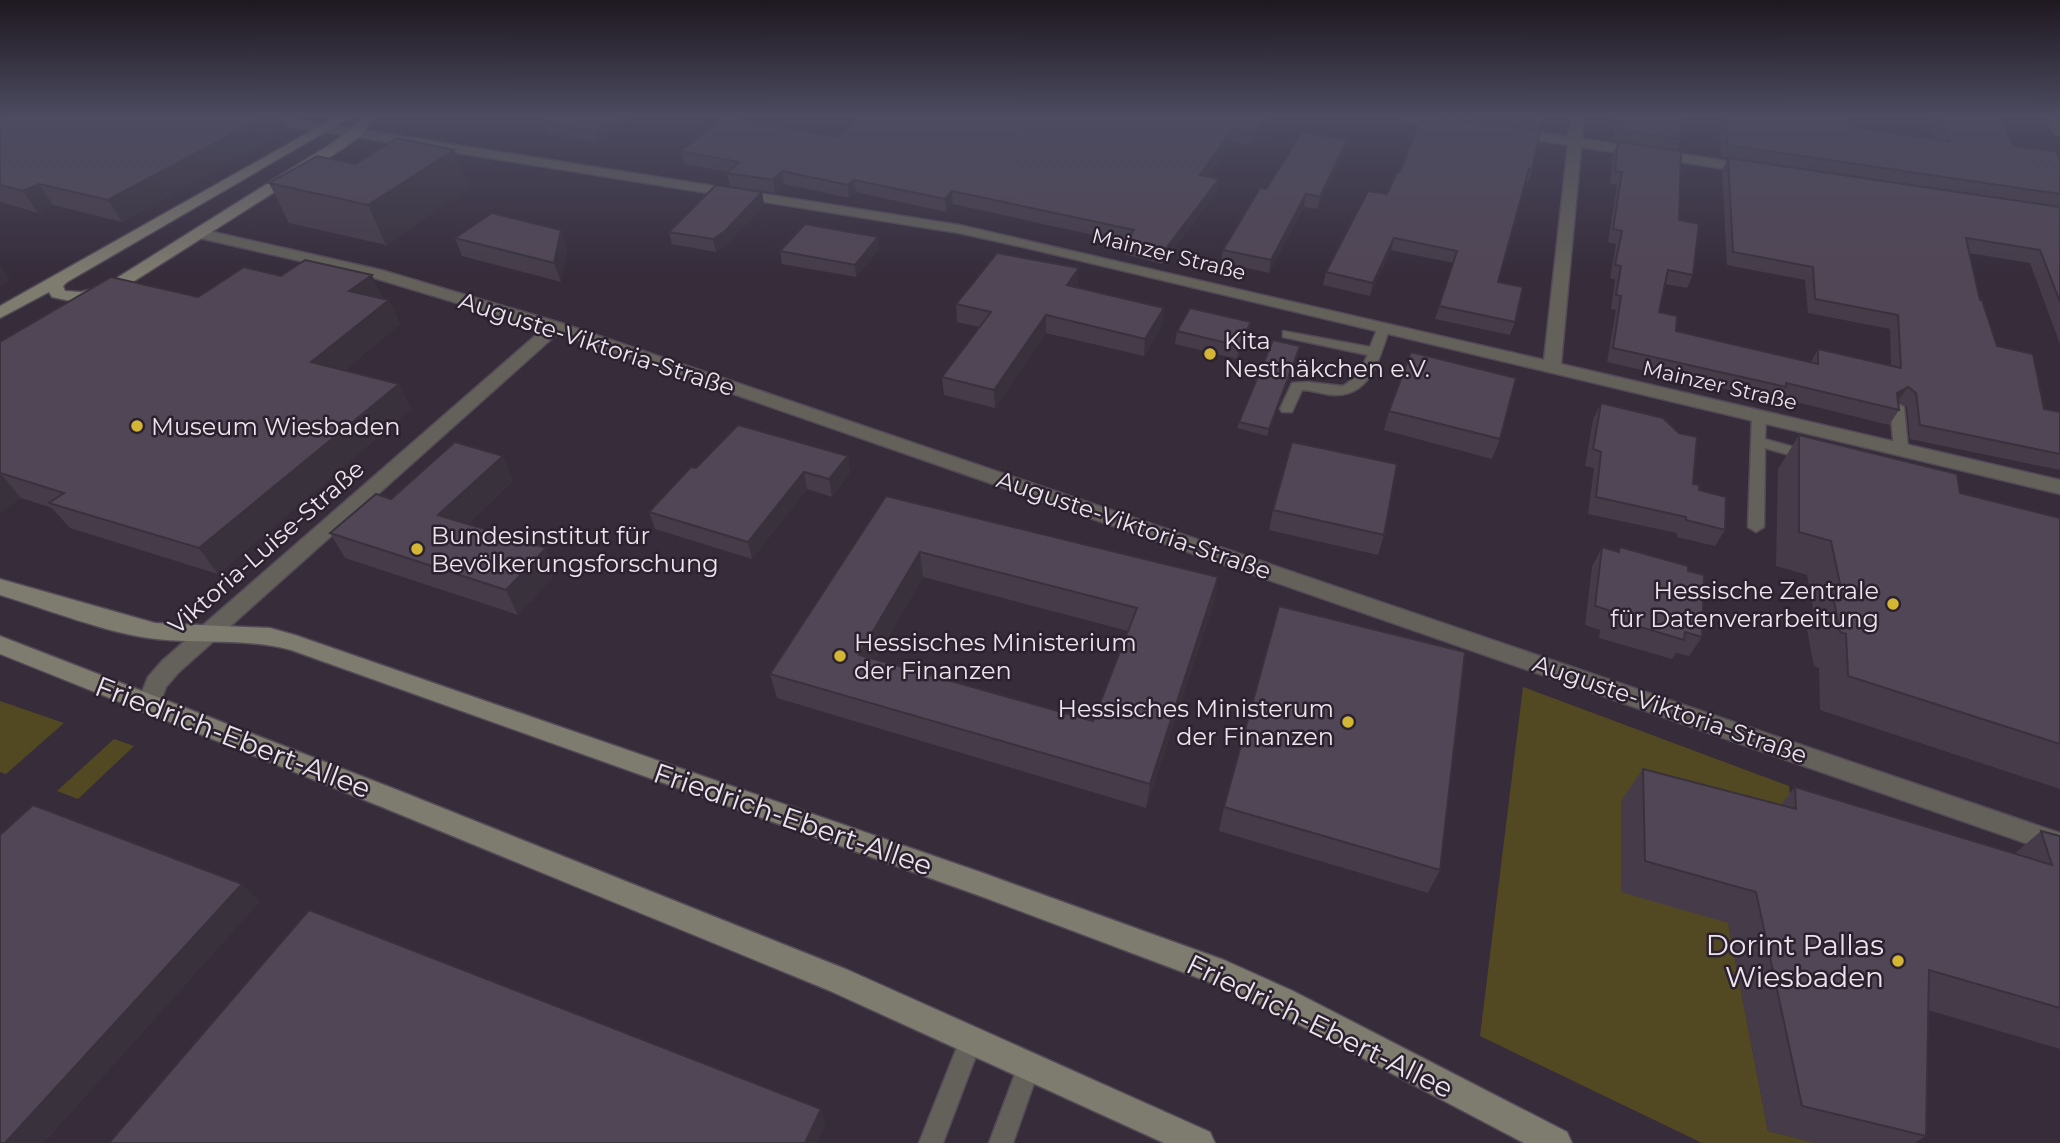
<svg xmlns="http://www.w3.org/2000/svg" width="2060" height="1143" font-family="Montserrat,sans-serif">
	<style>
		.green { fill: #524923 }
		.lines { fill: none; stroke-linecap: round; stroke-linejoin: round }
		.lane-casing { stroke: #534957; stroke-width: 3 }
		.street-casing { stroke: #534957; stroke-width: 3 }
		.secondary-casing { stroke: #534957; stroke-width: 3 }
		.lane { fill: #636159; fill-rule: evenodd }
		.street { fill: #636159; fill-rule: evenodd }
		.secondary { fill: #7e7b6f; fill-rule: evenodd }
		.wall { fill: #463c49; fill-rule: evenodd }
		.shaded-wall { fill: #39313c }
		.building { fill: #514655; stroke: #39313c; stroke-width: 2; fill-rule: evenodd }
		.poi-dot { fill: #d4b635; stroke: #2c222f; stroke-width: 2.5 }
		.labels { text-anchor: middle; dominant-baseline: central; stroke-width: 5; stroke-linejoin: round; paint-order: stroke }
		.far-street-label { font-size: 21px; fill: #ebe4ed; stroke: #2c222f }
		.poi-label { font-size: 24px; fill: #ebe4ed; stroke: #2c222f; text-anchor: start }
		.street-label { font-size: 24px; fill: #ebe4ed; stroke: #2c222f }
		.near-street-label { font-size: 28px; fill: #ebe4ed; stroke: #2c222f }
		.near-poi-label { font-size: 28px; fill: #ebe4ed; stroke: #2c222f; text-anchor: end }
	</style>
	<rect width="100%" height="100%" fill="#362c3a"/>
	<!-- green -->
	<g class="green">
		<polygon points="1523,687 1789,786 1793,827 1728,923 1768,1131 1816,1143 1702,1143 1480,1036"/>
		<polygon points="0,701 64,723 6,774 0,772"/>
		<polygon points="114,739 134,746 78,799 57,791"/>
	</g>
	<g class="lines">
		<!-- lane casing -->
		<g class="lane-casing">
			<g id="lane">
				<path d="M 1384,323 L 1390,327 C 1380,355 1372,396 1335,395 C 1324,395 1313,390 1302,390 L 1292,412 L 1282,412 L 1280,409 L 1292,383 L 1307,382 L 1343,386 L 1357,376 L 1368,355 L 1283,337 L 1283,331 L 1370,347 L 1378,327 Z"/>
				<polygon points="1897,403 1904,407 1908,449 1901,454 1894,449 1890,407"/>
				<polygon points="1759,412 1766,416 1765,439 1815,453 1817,456 1810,461 1765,448 1764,527 1756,532 1748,527 1752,416"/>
				<polygon points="971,1029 979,1032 982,1040 943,1143 919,1143 963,1032"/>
				<polygon points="1029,1055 1037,1058 1040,1066 1013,1143 989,1143 1021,1058"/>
			</g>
		</g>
		<!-- street casing -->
		<g class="street-casing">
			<g id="street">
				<polygon points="251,117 279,117 959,225 1544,360 1568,145 1512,136 1505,132 1512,128 1568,137 1571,117 1583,117 1582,139 1753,165 1760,169 1753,173 1581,147 1561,364 2060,480 2060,494 1023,247 959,233 257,121"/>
				<path d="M 1400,117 L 1431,117 L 1454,120 L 1456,123 C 1446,130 1408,124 1400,117 Z"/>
				<polygon points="2045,117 2057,117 2060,121 2060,135 2055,134"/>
				<polygon points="200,229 381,270 561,323 2060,833 2060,855 558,333 178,673 166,687 157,711 149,713 141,711 137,704 148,677 162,661 543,329 371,277 195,237 192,234 195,231"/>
			</g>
		</g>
		<!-- secondary casing -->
		<g class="secondary-casing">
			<g id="secondary">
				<polygon points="336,117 351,117 67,282 63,286 65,291 81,292 104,286 334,142 351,129 362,117 374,117 361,135 344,148 109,297 75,302 52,297 49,292 0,318 0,306"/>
				<path d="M 0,579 L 155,623 L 270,628 L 295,635 L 983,873 L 1224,960 L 1293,991 L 1567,1132 L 1572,1143 L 1524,1143 L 1273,1011 L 1217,985 L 983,897 L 291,650 C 247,638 201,644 156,639 C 109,634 46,609 0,595 Z"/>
				<polygon points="0,636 400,791 848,970 1210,1132 1215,1143 1164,1143 828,990 382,807 0,654"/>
			</g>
		</g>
		<!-- lane -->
		<use href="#lane" class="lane"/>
		<!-- street -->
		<use href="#street" class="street"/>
		<!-- secondary -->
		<use href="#secondary" class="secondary"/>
	</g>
	<!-- wall -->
	<g class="wall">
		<polygon points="0,117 283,117 289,129 122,222 53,205 38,213 0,202"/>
		<polygon points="634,117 597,143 546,133 543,122"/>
		<polygon points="1440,117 1543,117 1538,130"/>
		<polygon points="1615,117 1682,117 1681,139 1677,150 1679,220 1693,275 1687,288 1665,284 1659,312 1676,331 1811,362 1818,349 1891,366 1890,329 1808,313 1805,280 1727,265 1722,171 1728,158 1721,157 1719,117 1844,117 1847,126 1936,140 1927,117 2000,117 2014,146 2060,161 2060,344 2030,263 1969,253 1980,300 1997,346 2044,409 2060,412 2060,470 1910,439 1907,407 1898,401 1899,410 1889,425 1780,398 1778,401 1607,362 1616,310 1611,309 1615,280 1610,278 1616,244 1608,242 1617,185 1610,184 1613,154 1618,142 1615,141 1615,136 1613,136"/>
		<polygon points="1268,124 1252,145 1232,142 1207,176 1219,179 1217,191 1162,264 1124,254 1125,242 953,204 946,212 856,192 849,198 784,184 775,193 730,186 727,173 728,172 684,164 681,151 837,137"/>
		<polygon points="1345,152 1317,209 1304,207 1269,273 1221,262 1223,250 1266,189"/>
		<polygon points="1532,170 1528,182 1526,181 1498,282 1515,322 1510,335 1435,319 1453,263 1391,250 1370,296 1323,285 1326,272 1387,194 1400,172"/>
		<polygon points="269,183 469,188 386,245 289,223"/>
		<polygon points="762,192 764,205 728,243 716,252 672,244 669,232"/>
		<polygon points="455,238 567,248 561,282 462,256"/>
		<polygon points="879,249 856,277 782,264 780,251"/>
		<polygon points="281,276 389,300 400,324 344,371 399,384 411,409 218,574 70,528 52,508 21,498 0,513 0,342 198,297"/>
		<polygon points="1078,286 1077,288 1164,308 1162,326 1144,356 1046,333 995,408 944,395 942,377 980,327 957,322 956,304"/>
		<polygon points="1177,331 1249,335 1237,359 1175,344"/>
		<polygon points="1299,352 1267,436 1237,428 1239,422"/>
		<polygon points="1601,403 1699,490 1725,530 1715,546 1677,537 1677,533 1588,514 1594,468 1585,466 1593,420"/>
		<polygon points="1389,411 1500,439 1492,459 1384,430"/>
		<polygon points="1799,435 1960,493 2060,518 2060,789 1820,710 1819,668 1814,666 1807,630 1815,619 1807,575 1776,566 1778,469"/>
		<polygon points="503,456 513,481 468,524 557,573 518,615 345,558 330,533 391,499"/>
		<polygon points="848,456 850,473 832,497 807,489 752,559 655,529 649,512 696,468"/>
		<path d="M 886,496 L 1218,577 L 1214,602 L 1146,808 L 777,698 L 770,674 ZM 923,577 L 1128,631 L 1093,721 L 875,659 Z"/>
		<polygon points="1273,510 1384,535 1378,555 1269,530"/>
		<polygon points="1602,547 1618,551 1620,547 1688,571 1702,637 1689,656 1676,653 1672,659 1599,638 1600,630 1585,625 1592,567"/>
		<polygon points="1643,769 1780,805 1795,787 2014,854 2041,831 2060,836 2060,1049 1928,1010 1926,1136 1915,1143 1816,1143 1768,1131 1728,923 1621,892 1621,801"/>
		<polygon points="1224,807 1440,870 1428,893 1219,831"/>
	</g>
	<!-- shaded-wall -->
	<g class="shaded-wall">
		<polygon points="264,117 283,117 289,129 122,222 108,200"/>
		<polygon points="615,117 634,117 597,143 593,132"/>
		<polygon points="1267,117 1272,117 1268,124 1252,145 1254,133"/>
		<polygon points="1233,129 1232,142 1198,187 1200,175"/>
		<polygon points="1347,140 1345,152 1317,209 1320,197"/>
		<polygon points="454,150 469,188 386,245 368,205"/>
		<polygon points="782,171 784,184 775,193 773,180"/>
		<polygon points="1219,179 1217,191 1162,264 1164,251"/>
		<polygon points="854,180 856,192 849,198 848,185"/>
		<polygon points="39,184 53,205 38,213 23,191"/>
		<polygon points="952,191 953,204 946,212 945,199"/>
		<polygon points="762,192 764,205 728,243 716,252 713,239"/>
		<polygon points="1306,194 1304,207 1269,273 1271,260"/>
		<polygon points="561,230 567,248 561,282 554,263"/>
		<polygon points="878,237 879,249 856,277 855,265"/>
		<polygon points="1394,238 1391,250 1370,296 1373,283"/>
		<polygon points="0,265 11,280 0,286"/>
		<polygon points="1079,268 1078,286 1066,303 1067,285"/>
		<polygon points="372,275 383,299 349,291"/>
		<polygon points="389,300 400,324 325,387 311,362"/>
		<polygon points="1164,308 1162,326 1144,356 1145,339"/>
		<polygon points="1046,315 1046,333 995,408 994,390"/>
		<polygon points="1251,322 1249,335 1237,359 1239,346"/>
		<polygon points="1300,346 1299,352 1267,436 1269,429"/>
		<polygon points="399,384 411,409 218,574 199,548"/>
		<polygon points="1908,387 1898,401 1887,407 1897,393"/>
		<polygon points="503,456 513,481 451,540 438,515"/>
		<polygon points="848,456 850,473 832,497 829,479"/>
		<polygon points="804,472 807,489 752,559 748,542"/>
		<polygon points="0,473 21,498 0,513"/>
		<polygon points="546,548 557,573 518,615 506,590"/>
		<polygon points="920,552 923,577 863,679 859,655"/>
		<polygon points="1218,577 1214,602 1146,808 1150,784"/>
		<polygon points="242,884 260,902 44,1143 5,1143"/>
		<polygon points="821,1109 826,1123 817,1143 805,1143"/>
	</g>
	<!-- building -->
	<g class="building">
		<polygon points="0,117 264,117 108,200 39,184 23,191 0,185"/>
		<polygon points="550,117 615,117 593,132 543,122"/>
		<polygon points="725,117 837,137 860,117 1267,117 1254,133 1233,129 1200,175 1219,179 1164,251 1125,241 1134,230 952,191 945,199 854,180 848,185 782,171 773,180 727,173 739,162 681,151"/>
		<polygon points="1421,117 1439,117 1540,131 1532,170 1529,169 1498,282 1523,287 1515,322 1439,306 1457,251 1394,238 1373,283 1326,272 1368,191 1387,194 1397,172 1400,172"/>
		<polygon points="1618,117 1682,117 1681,139 1619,130 1620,125 1617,124"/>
		<polygon points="1726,117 1844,117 1847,126 1950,142 1939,117 2000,117 2014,146 2055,151 2060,161 2060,194 1727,145"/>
		<polygon points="1302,132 1347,140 1320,197 1306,194 1271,260 1223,250 1260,188 1266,189"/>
		<polygon points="397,138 454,150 368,205 269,183 317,156 355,164"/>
		<polygon points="1618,142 1681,151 1679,220 1699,224 1693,275 1668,270 1659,312 1677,316 1676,331 1818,364 1818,349 1901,368 1898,315 1815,299 1813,267 1733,252 1728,158 2060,207 2060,302 2040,250 1966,238 1980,300 1982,300 1997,346 2033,354 2044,409 2060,412 2060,454 1920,425 1916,393 1908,387 1897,393 1899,410 1786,383 1786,387 1613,348 1621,296 1616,295 1621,266 1615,265 1622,231 1613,229 1622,172 1615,171"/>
		<polygon points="716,185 762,192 725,231 713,239 669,232"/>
		<polygon points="492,213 561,230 554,263 455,238"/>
		<polygon points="805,224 878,237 855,265 780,251"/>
		<polygon points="997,253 1079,268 1067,285 1164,308 1145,339 1046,315 994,390 942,377 991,312 956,304"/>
		<polygon points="305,260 372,275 349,291 389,300 311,362 399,384 199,548 49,503 64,493 0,473 0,342 111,277 198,297 244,267 281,276"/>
		<polygon points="1190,308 1251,322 1239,346 1177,331"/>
		<polygon points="1273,340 1300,346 1269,429 1239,422"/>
		<polygon points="1411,352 1516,378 1500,439 1389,411"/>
		<polygon points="1601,403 1663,418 1679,433 1697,437 1693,484 1699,485 1699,490 1726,497 1725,530 1686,520 1686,517 1596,497 1601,452 1593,449"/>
		<polygon points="738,425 848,456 829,479 804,472 748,542 649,512 691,467 696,468"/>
		<polygon points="1799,435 1957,474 1960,493 2060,518 2060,744 1848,676 1846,634 1840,632 1833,596 1843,598 1831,541 1799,532"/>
		<polygon points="455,442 503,456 438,515 546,548 506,590 330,533 376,494 391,499"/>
		<polygon points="1292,442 1397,464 1384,535 1273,510"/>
		<path d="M 886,496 L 1218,577 L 1150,784 L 770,674 ZM 920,552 L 1137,608 L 1093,721 L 859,655 Z"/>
		<polygon points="1602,547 1619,552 1620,547 1688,566 1688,571 1704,575 1702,637 1685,632 1684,640 1610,618 1611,611 1595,606"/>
		<polygon points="1279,606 1465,652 1440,870 1224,807"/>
		<polygon points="1643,769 1796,809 1795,787 2052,865 2041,831 2060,836 2060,1008 1929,970 1926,1136 1802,1106 1756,892 1645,861"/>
		<polygon points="33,805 242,884 5,1143 0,1143 0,835"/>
		<polygon points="309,910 821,1109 805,1143 109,1143"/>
	</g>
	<!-- sky -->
	<linearGradient id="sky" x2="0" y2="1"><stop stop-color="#1e1820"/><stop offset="0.42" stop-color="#4c4b60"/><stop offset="1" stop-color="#4c4b60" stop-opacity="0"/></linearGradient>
	<rect width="2060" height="277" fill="url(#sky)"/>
	<!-- markers -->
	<g class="poi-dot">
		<circle cx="1210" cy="354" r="7"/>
		<circle cx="137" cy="426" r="7"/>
		<circle cx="417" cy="549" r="7"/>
		<circle cx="1893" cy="604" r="7"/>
		<circle cx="840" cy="656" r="7"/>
		<circle cx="1348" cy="722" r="7"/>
		<circle cx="1898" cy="961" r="7"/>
	</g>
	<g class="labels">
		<!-- far-street labels -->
		<g class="far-street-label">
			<text transform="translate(1169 254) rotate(14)">Mainzer Straße</text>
			<text transform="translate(1720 385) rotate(13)">Mainzer Straße</text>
		</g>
		<!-- poi labels -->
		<g class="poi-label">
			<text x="1224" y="340">Kita<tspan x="1224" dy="28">Nesthäkchen e.V.</tspan></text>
			<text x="151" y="426">Museum Wiesbaden</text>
			<text x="431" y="535">Bundesinstitut für<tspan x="431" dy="28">Bevölkerungsforschung</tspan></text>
			<text x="1879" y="590" text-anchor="end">Hessische Zentrale<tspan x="1879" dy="28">für Datenverarbeitung</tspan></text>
			<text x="854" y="642">Hessisches Ministerium<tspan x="854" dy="28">der Finanzen</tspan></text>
			<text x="1334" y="708" text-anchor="end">Hessisches Ministerum<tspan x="1334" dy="28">der Finanzen</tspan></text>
		</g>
		<!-- street labels -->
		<g class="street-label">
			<text transform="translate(597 344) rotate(18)">Auguste-Viktoria-Straße</text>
			<text transform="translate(1134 525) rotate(19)">Auguste-Viktoria-Straße</text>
			<text transform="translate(266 547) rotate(-41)">Viktoria-Luise-Straße</text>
			<text transform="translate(1670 709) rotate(19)">Auguste-Viktoria-Straße</text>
		</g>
		<!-- near-street labels -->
		<g class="near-street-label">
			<text transform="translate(233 737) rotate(21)">Friedrich-Ebert-Allee</text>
			<text transform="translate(793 819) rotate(19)">Friedrich-Ebert-Allee</text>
			<text transform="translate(1320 1026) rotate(26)">Friedrich-Ebert-Allee</text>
		</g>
		<!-- near-poi labels -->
		<g class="near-poi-label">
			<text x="1884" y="945">Dorint Pallas<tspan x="1884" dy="32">Wiesbaden</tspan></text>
		</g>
	</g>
</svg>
